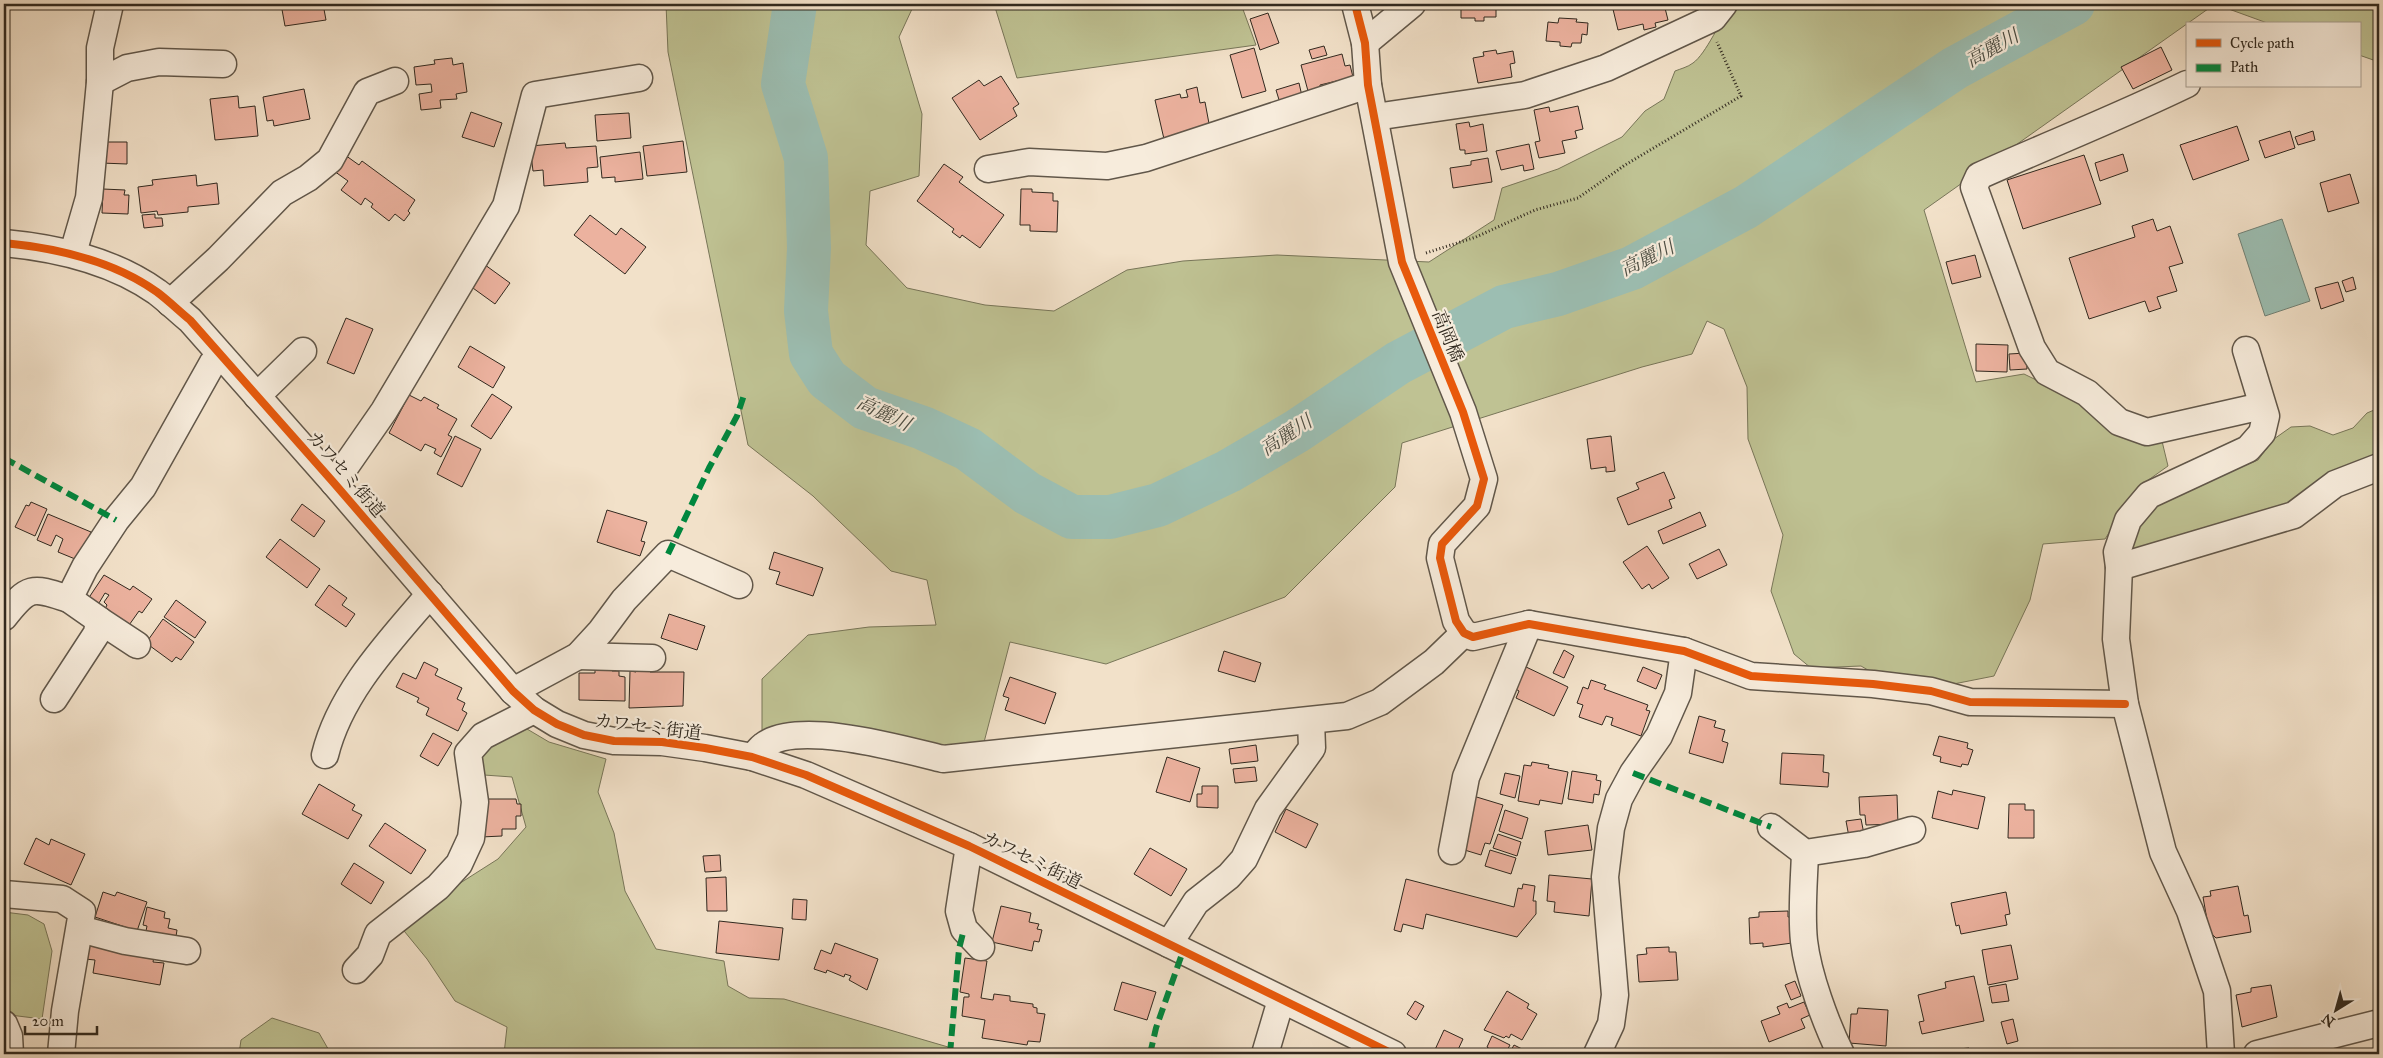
<svg xmlns="http://www.w3.org/2000/svg" width="2383" height="1058" font-family="'IM FELL Great Primer','Noto Serif JP',serif">
	<style>
		.green { fill: #bfc293; stroke: #787659 }
		.water { fill: #9cbeb2; stroke: #718277 }
		.lines { fill: none; stroke-linecap: round; stroke-linejoin: round }
		.river { stroke: #9cbeb2; stroke-width: 44 }
		.building { fill: #ecb29f; stroke: #31291f }
		.minor-casing { stroke: #61574a; stroke-width: 29 }
		.path { stroke: #31291f; stroke-width: 3; stroke-dasharray: 1 2.5; stroke-linecap: butt }
		.minor { stroke: #f7ecdc; stroke-width: 26 }
		.quiet { stroke: #00873e; stroke-width: 6; stroke-dasharray: 12 6; stroke-linecap: butt }
		.cycleway-casing { stroke: #f7ecdc; stroke-width: 11 }
		.cycleway { stroke: #e8590c; stroke-width: 8 }
		.labels { text-anchor: middle; dominant-baseline: central; stroke-width: 4.5; stroke-linejoin: round; paint-order: stroke }
		.street-label { font-size: 18px; fill: #31291f; stroke: #f7ecdc }
		.water-label { font-size: 19px; font-style: italic; fill: #4c4e44; stroke: #f7ecdc }
	</style>
	<rect width="100%" height="100%" fill="#f2e1c9"/>
	<filter id="stains"><feTurbulence type="fractalNoise" baseFrequency=".004" numOctaves="4"/><feColorMatrix values="0 0 0 0 .2 0 0 0 0 .09 0 0 0 0 .02 0 0 0 .5 -.17"/></filter>
	<radialGradient id="worn" r=".72"><stop offset=".6" stop-color="#630" stop-opacity="0"/><stop offset="1" stop-color="#630" stop-opacity=".3"/></radialGradient>
	<!-- green -->
	<g class="green">
		<path d="M 666,4 L 921,4 L 912,9 L 899,37 L 922,114 L 919,176 L 870,191 L 866,245 L 907,288 L 985,305 L 1054,311 L 1127,270 L 1183,261 L 1277,255 L 1429,262 L 1494,220 L 1502,188 L 1558,169 L 1622,137 L 1645,111 L 1664,99 L 1675,71 C 1680,69 1688,67 1693,63 C 1706,54 1721,19 1732,4 L 2379,4 L 2379,62 L 2359,55 L 2359,24 L 2270,24 L 2215,4 L 1924,210 L 1976,382 L 2024,374 L 2071,397 L 2119,436 L 2161,437 L 2168,466 L 2140,486 L 2105,539 L 2043,544 L 2030,600 L 1994,676 L 1908,693 L 1861,666 L 1811,668 L 1794,654 L 1771,591 L 1783,535 L 1748,439 L 1747,387 L 1724,329 L 1707,321 L 1692,354 L 1642,367 L 1402,443 L 1395,487 L 1285,597 L 1106,664 L 1010,642 L 982,750 L 762,741 L 762,679 L 808,635 L 869,627 L 936,625 L 927,580 L 891,571 L 813,496 L 748,445 L 668,52 Z"/>
		<polygon points="994,4 1115,4 1118,9 1132,4 1241,4 1256,45 1017,78"/>
		<polygon points="2379,408 2379,458 2290,509 2132,551 2140,521 2161,499 2258,460 2274,439 2291,427 2310,426 2333,435 2353,428 2367,413"/>
		<polygon points="522,726 549,742 606,759 598,792 614,833 625,891 656,949 724,961 728,986 749,998 784,999 972,1054 504,1054 507,1027 455,1001 427,959 400,926 454,887 498,859 526,827 512,777 484,775 475,756"/>
		<polygon points="4,912 28,915 44,924 52,951 42,1019 10,1015 4,1007"/>
		<polygon points="272,1018 319,1033 331,1054 239,1054 241,1040"/>
	</g>
	<!-- water -->
	<polygon class="water" points="2282,219 2310,301 2265,316 2238,234"/>
	<g class="lines">
		<!-- river -->
		<polyline class="river" points="795,4 783,84 806,158 809,248 806,311 811,354 827,379 865,408 923,428 968,449 1027,493 1072,517 1110,517 1158,505 1229,471 1297,431 1398,363 1504,307 1558,294 1632,268 1746,207 1955,68 2073,4"/>
	</g>
	<!-- building -->
	<g class="building">
		<polygon points="281,4 323,4 326,20 285,26"/>
		<polygon points="1461,4 1496,4 1496,17 1484,17 1484,21 1475,21 1475,18 1461,18"/>
		<polygon points="1617,4 1664,4 1668,20 1655,23 1656,27 1644,30 1643,24 1618,30 1612,5"/>
		<polygon points="1268,13 1279,43 1260,50 1250,19"/>
		<polygon points="1559,18 1577,19 1576,22 1588,23 1587,35 1582,34 1581,43 1572,43 1571,47 1560,46 1560,42 1546,41 1548,22 1558,23"/>
		<polygon points="1324,46 1327,55 1312,59 1309,50"/>
		<polygon points="2161,47 2172,70 2133,89 2121,67"/>
		<polygon points="1254,48 1266,91 1242,98 1230,55"/>
		<polygon points="1496,50 1497,54 1513,51 1515,63 1510,64 1512,77 1478,83 1473,58 1484,56 1483,52"/>
		<polygon points="1342,54 1345,66 1350,65 1353,77 1320,85 1320,88 1308,91 1301,65"/>
		<polygon points="452,58 453,65 463,63 467,92 456,94 457,99 440,100 441,108 421,110 419,94 432,92 431,84 416,85 414,67 435,64 434,60"/>
		<polygon points="1001,76 1019,104 1013,108 1017,116 980,140 952,98 979,80 984,86"/>
		<polygon points="1299,83 1302,96 1280,103 1276,90"/>
		<polygon points="1197,87 1200,103 1205,102 1210,129 1164,139 1155,100 1180,94 1181,98 1188,97 1186,90"/>
		<polygon points="304,89 310,119 274,126 273,120 267,121 263,97"/>
		<polygon points="238,96 239,108 255,106 258,136 215,140 210,99"/>
		<polygon points="1578,106 1583,129 1575,131 1577,138 1562,141 1565,153 1539,158 1535,142 1540,141 1534,110 1549,107 1550,112"/>
		<polygon points="471,112 502,123 494,147 462,137"/>
		<polygon points="629,113 631,138 597,141 595,115"/>
		<polygon points="1469,122 1470,127 1483,124 1487,151 1465,154 1465,150 1460,150 1456,124"/>
		<polygon points="2237,126 2249,160 2193,180 2180,145"/>
		<polygon points="2290,131 2295,148 2265,158 2259,141"/>
		<polygon points="2313,131 2315,140 2298,145 2295,137"/>
		<polygon points="683,141 687,172 647,176 643,146"/>
		<polygon points="101,142 127,142 127,164 101,163"/>
		<polygon points="565,143 566,148 596,146 598,167 587,168 588,182 544,186 543,170 533,171 530,146"/>
		<polygon points="1529,144 1534,169 1524,171 1523,165 1501,170 1496,151"/>
		<polygon points="640,152 643,179 615,182 615,177 602,178 600,157"/>
		<polygon points="2123,154 2128,171 2100,181 2095,163"/>
		<polygon points="345,155 359,165 362,161 415,200 408,211 410,213 404,221 395,214 389,221 371,207 373,204 365,198 361,205 341,190 348,181 334,171"/>
		<polygon points="2084,155 2101,204 2023,229 2007,180"/>
		<polygon points="1488,158 1492,182 1453,188 1450,168 1471,165 1471,161"/>
		<polygon points="944,164 963,177 959,182 1004,215 980,248 962,235 960,238 952,232 954,229 917,201"/>
		<polygon points="2350,174 2359,203 2328,212 2320,183"/>
		<polygon points="196,175 197,186 217,183 219,204 188,207 188,212 158,215 157,211 141,213 138,187 153,185 152,180"/>
		<polygon points="103,189 125,190 124,195 129,195 128,214 102,213"/>
		<polygon points="1021,189 1032,189 1032,192 1053,193 1053,201 1058,201 1057,232 1030,231 1030,225 1020,225"/>
		<polygon points="155,214 155,218 162,218 163,226 144,228 142,215"/>
		<polygon points="590,215 616,235 621,228 646,247 625,274 574,235"/>
		<polygon points="2153,219 2157,231 2170,226 2183,263 2169,267 2177,291 2157,297 2161,308 2149,312 2145,301 2089,319 2069,258 2135,237 2132,226"/>
		<polygon points="1975,255 1981,277 1952,284 1946,262"/>
		<polygon points="481,262 510,283 495,304 466,283"/>
		<polygon points="2353,277 2356,289 2346,292 2342,281"/>
		<polygon points="2338,282 2344,301 2321,309 2315,288"/>
		<polygon points="346,318 373,329 354,374 327,363"/>
		<polygon points="1976,344 2008,345 2007,372 1976,371"/>
		<polygon points="470,346 505,367 493,388 458,367"/>
		<polygon points="2026,353 2027,369 2010,370 2009,354"/>
		<polygon points="492,394 512,407 491,439 471,426"/>
		<polygon points="409,395 421,401 424,397 439,405 437,408 457,419 448,435 452,437 441,457 434,453 436,449 425,444 421,451 389,433"/>
		<polygon points="455,436 481,449 462,487 437,474"/>
		<polygon points="1611,436 1615,471 1606,472 1606,467 1591,469 1587,439"/>
		<polygon points="1664,472 1675,498 1669,500 1672,508 1628,525 1617,498 1639,489 1636,483"/>
		<polygon points="31,502 47,509 35,536 15,527 26,505 29,506"/>
		<polygon points="302,504 325,521 314,537 291,520"/>
		<polygon points="607,510 647,522 641,541 645,542 640,556 597,542"/>
		<polygon points="1700,512 1706,526 1663,544 1658,531"/>
		<polygon points="48,514 91,532 80,561 58,552 63,539 56,535 51,546 37,540"/>
		<polygon points="280,539 320,569 307,588 266,557"/>
		<polygon points="1647,546 1669,578 1652,589 1649,584 1642,589 1623,562"/>
		<polygon points="1719,549 1727,565 1697,579 1689,564"/>
		<polygon points="774,552 823,568 813,596 776,584 780,572 769,569"/>
		<polygon points="104,575 130,590 133,586 152,599 142,613 139,611 127,628 105,609 107,605 104,602 109,595 105,593 96,608 86,602"/>
		<polygon points="329,585 347,598 342,605 355,614 346,627 315,605"/>
		<polygon points="176,600 206,622 195,638 164,617"/>
		<polygon points="669,614 705,626 697,650 661,638"/>
		<polygon points="163,619 194,642 181,660 176,657 172,662 146,643"/>
		<polygon points="1564,650 1574,656 1564,678 1553,673"/>
		<polygon points="1224,651 1261,663 1255,682 1218,671"/>
		<polygon points="424,662 438,669 435,675 462,688 457,699 465,703 462,710 467,713 458,731 426,715 429,708 417,702 419,698 396,687 403,673 416,679"/>
		<polygon points="612,666 612,671 619,671 619,676 625,677 625,701 579,700 579,673 595,673 595,669"/>
		<polygon points="1524,666 1568,687 1554,716 1516,698 1519,691 1514,688"/>
		<polygon points="637,667 650,667 650,672 684,672 683,706 629,708 630,671 636,672"/>
		<polygon points="1643,667 1662,675 1656,689 1637,681"/>
		<polygon points="1010,677 1056,693 1045,724 1005,710 1009,698 1003,696"/>
		<polygon points="1591,680 1606,685 1604,689 1648,705 1646,710 1650,711 1641,736 1611,725 1613,718 1606,716 1602,725 1579,717 1583,705 1577,703 1583,687 1588,689"/>
		<polygon points="1699,716 1716,721 1714,727 1725,730 1722,741 1728,743 1723,763 1689,753"/>
		<polygon points="433,733 452,743 438,766 420,756"/>
		<polygon points="1939,736 1968,743 1967,748 1973,750 1968,765 1962,764 1961,767 1940,762 1941,757 1933,755"/>
		<polygon points="1256,745 1258,761 1231,764 1229,749"/>
		<polygon points="1782,753 1824,755 1823,772 1829,773 1828,787 1780,784"/>
		<polygon points="1167,757 1200,768 1190,802 1156,792"/>
		<polygon points="1532,762 1549,765 1548,768 1568,772 1562,804 1540,800 1539,805 1518,801 1524,765 1531,766"/>
		<polygon points="1255,767 1257,781 1235,783 1233,769"/>
		<polygon points="1572,771 1597,775 1596,780 1601,781 1599,795 1594,794 1593,803 1568,799"/>
		<polygon points="1505,773 1520,776 1515,798 1500,794"/>
		<polygon points="319,784 355,805 352,810 362,815 348,839 302,814"/>
		<polygon points="1202,786 1218,786 1218,808 1197,807 1197,794 1202,794"/>
		<polygon points="1953,790 1985,797 1978,829 1932,818 1938,791 1952,795"/>
		<polygon points="1470,795 1503,805 1490,844 1485,843 1481,855 1458,848"/>
		<polygon points="1897,795 1898,824 1866,825 1865,815 1860,815 1859,797"/>
		<polygon points="481,799 516,799 517,804 521,804 521,816 516,816 516,829 502,829 502,836 481,837"/>
		<polygon points="2009,804 2025,804 2025,810 2034,810 2034,838 2008,838"/>
		<polygon points="1286,809 1318,824 1306,848 1275,832"/>
		<polygon points="1505,810 1528,818 1522,839 1499,831"/>
		<polygon points="1861,819 1864,834 1849,837 1846,821"/>
		<polygon points="385,823 426,850 411,874 369,846"/>
		<polygon points="1588,825 1592,850 1548,855 1545,831"/>
		<polygon points="1498,834 1521,842 1517,856 1493,848"/>
		<polygon points="36,838 49,845 51,839 85,854 71,885 24,864"/>
		<polygon points="1150,848 1187,869 1171,896 1134,874"/>
		<polygon points="1490,850 1516,858 1511,874 1485,866"/>
		<polygon points="720,855 721,871 705,872 703,856"/>
		<polygon points="354,863 384,882 371,904 341,884"/>
		<polygon points="1549,875 1592,879 1589,916 1554,912 1555,902 1547,901"/>
		<polygon points="726,877 727,911 707,911 706,878"/>
		<polygon points="1406,879 1514,907 1518,888 1522,889 1523,884 1535,886 1533,901 1536,901 1536,914 1517,937 1426,914 1423,929 1403,924 1401,932 1394,930"/>
		<polygon points="2238,886 2244,916 2248,915 2251,932 2216,938 2209,931 2203,897 2211,896 2210,891"/>
		<polygon points="103,892 115,896 117,892 147,902 137,931 95,917"/>
		<polygon points="2006,892 2010,914 2005,915 2007,925 1961,934 1959,925 1956,926 1951,903"/>
		<polygon points="793,899 807,900 806,920 792,919"/>
		<polygon points="1001,906 1031,913 1029,922 1039,924 1037,929 1042,930 1039,942 1034,941 1032,951 992,942"/>
		<polygon points="147,907 165,912 164,918 170,919 168,928 177,930 175,943 145,936 147,926 143,925"/>
		<polygon points="1788,911 1788,917 1791,917 1792,943 1763,947 1763,943 1750,944 1749,918 1759,917 1759,912"/>
		<polygon points="719,921 783,928 779,960 716,953"/>
		<polygon points="88,939 155,951 153,962 164,963 160,985 93,973 95,960 85,959"/>
		<polygon points="835,943 878,959 867,990 849,980 851,976 845,974 844,977 827,970 826,973 814,969 821,950 831,954"/>
		<polygon points="2011,945 2018,979 1988,985 1982,950"/>
		<polygon points="1669,947 1669,952 1676,952 1678,980 1639,982 1637,955 1647,954 1646,948"/>
		<polygon points="965,958 987,961 981,998 993,1000 994,994 1010,996 1010,1001 1033,1004 1033,1007 1037,1008 1037,1013 1045,1014 1040,1042 1028,1041 1027,1045 982,1038 985,1020 962,1016 964,997 969,997 969,994 960,992"/>
		<polygon points="1974,976 1984,1021 1922,1034 1919,1022 1924,1021 1918,995 1946,988 1945,982"/>
		<polygon points="1795,981 1801,996 1791,1000 1785,985"/>
		<polygon points="1122,982 1156,992 1147,1020 1114,1010"/>
		<polygon points="2006,984 2009,1001 1992,1003 1989,987"/>
		<polygon points="2271,985 2277,1017 2242,1027 2236,995 2251,992 2251,988"/>
		<polygon points="1507,991 1529,1004 1527,1008 1537,1014 1522,1040 1511,1034 1509,1038 1506,1036 1504,1038 1484,1030"/>
		<polygon points="1415,1001 1424,1006 1416,1020 1407,1014"/>
		<polygon points="1804,1002 1810,1015 1801,1019 1805,1028 1769,1042 1761,1021 1780,1014 1777,1007 1787,1003 1789,1008"/>
		<polygon points="1858,1008 1888,1010 1886,1046 1849,1043 1851,1014 1857,1014"/>
		<polygon points="2013,1019 2018,1041 2007,1044 2001,1022"/>
		<polygon points="1444,1030 1463,1039 1456,1054 1433,1054"/>
		<polygon points="1492,1036 1510,1045 1505,1054 1489,1054 1491,1050 1487,1047"/>
		<polygon points="1514,1045 1532,1054 1509,1054"/>
		<polygon points="1969,1048 1970,1054 1938,1054 1938,1051"/>
	</g>
	<g class="lines">
		<!-- minor casing -->
		<g class="minor-casing">
			<g id="minor">
				<polyline points="1355,4 1365,43 1368,85 1402,262 1463,412 1484,479 1477,506 1442,544 1440,558 1456,621 1464,633 1473,637 1529,624 1684,651 1751,676 1873,684 1931,691 1970,702 2125,704"/>
				<polyline points="1365,43 1412,4"/>
				<polyline points="100,82 127,68 159,62 223,64"/>
				<path d="M 2187,84 C 2119,117 2048,145 1979,176 L 1974,187 L 2032,348 L 2047,372 L 2087,393 L 2119,422 L 2147,432 L 2262,406"/>
				<polyline points="1375,117 1525,95 1606,68 1713,18 1724,4"/>
				<polyline points="988,169 1029,162 1107,166 1146,158 1368,85"/>
				<path d="M 4,243 C 57,248 112,260 157,292 C 169,301 179,311 190,320 L 334,483 L 513,691 L 534,710 L 557,724 L 584,735 L 614,741 L 662,742 L 705,748 L 752,757 L 806,775 L 969,846 L 1393,1054"/>
				<polyline points="73,253 89,198 100,82 100,48 110,4"/>
				<polyline points="170,303 218,259 282,193 308,178 330,160 367,92 395,81"/>
				<polyline points="257,396 303,351"/>
				<polyline points="334,483 384,411 506,206 535,95 639,78"/>
				<polyline points="2119,567 2294,515 2335,484 2379,467"/>
				<path d="M 4,617 C 29,585 32,587 69,599"/>
				<polyline points="99,620 137,645"/>
				<polyline points="578,656 652,658"/>
				<polyline points="513,691 578,656 601,631 624,600 668,554 739,585"/>
				<polyline points="54,699 97,633 99,620 69,599 85,567 116,520 143,487 212,364 220,355"/>
				<path d="M 325,755 C 340,693 389,642 430,594"/>
				<path d="M 752,757 C 756,754 759,749 763,746 C 797,719 902,749 943,759 L 1347,716 L 1380,702 L 1434,662 L 1464,633"/>
				<polyline points="1771,827 1805,853 1864,844 1912,830"/>
				<polyline points="969,846 959,911 964,929 981,947"/>
				<polyline points="1452,851 1466,777 1529,624"/>
				<path d="M 1805,853 C 1804,882 1801,913 1804,941 C 1808,975 1826,1024 1841,1054"/>
				<polyline points="4,894 62,899 82,912 65,1011 61,1054"/>
				<polyline points="80,929 125,941 187,951"/>
				<polyline points="1169,944 1196,902 1229,876 1244,859 1268,809 1312,748 1311,721"/>
				<polyline points="356,970 370,955 378,934 438,887 459,864 471,838 475,802 468,753 483,736 534,710"/>
				<polyline points="4,1024 9,1036 10,1054"/>
				<polyline points="1265,1054 1281,1000"/>
				<polyline points="1597,1054 1611,1024 1615,995 1605,877 1611,828 1619,799 1633,773 1659,736 1678,693 1684,651"/>
				<polyline points="2221,1054 2217,991 2190,911 2163,852 2125,704 2116,639 2119,567 2117,552 2128,520 2149,495 2248,449 2262,433 2266,416 2246,350"/>
				<polyline points="2257,1054 2379,1023"/>
			</g>
		</g>
		<!-- path -->
		<polyline class="path" points="1426,253 1476,237 1535,210 1578,198 1625,165 1741,96 1717,42"/>
		<!-- minor -->
		<use href="#minor" class="minor"/>
		<!-- quiet -->
		<g class="quiet">
			<polyline points="4,458 116,520"/>
			<polyline points="668,554 709,468 737,416 744,395"/>
			<polyline points="1633,773 1771,827"/>
			<polyline points="950,1054 959,949 964,929"/>
			<polyline points="1150,1054 1156,1028 1183,951"/>
		</g>
		<!-- cycleway casing -->
		<g class="cycleway-casing">
			<g id="cycleway">
				<polyline points="1355,4 1365,43 1368,85 1402,262 1463,412 1484,479 1477,506 1442,544 1440,558 1456,621 1464,633 1473,637 1529,624 1684,651 1751,676 1873,684 1931,691 1970,702 2125,704"/>
				<path d="M 4,243 C 57,248 112,260 157,292 C 169,301 179,311 190,320 L 334,483 L 513,691 L 534,710 L 557,724 L 584,735 L 614,741 L 662,742 L 705,748 L 752,757 L 806,775 L 969,846 L 1393,1054"/>
			</g>
		</g>
		<!-- cycleway -->
		<use href="#cycleway" class="cycleway"/>
	</g>
	<g class="labels">
		<!-- street labels -->
		<g class="street-label">
			<text transform="translate(1448 336) rotate(68)">高岡橋</text>
			<text transform="translate(346 474) rotate(49)">カワセミ街道</text>
			<text transform="translate(648 727) rotate(7)">カワセミ街道</text>
			<text transform="translate(1032 860) rotate(26)">カワセミ街道</text>
		</g>
		<!-- water labels -->
		<g class="water-label">
			<text transform="translate(1992 48) rotate(-29)">高麗川</text>
			<text transform="translate(1647 258) rotate(-26)">高麗川</text>
			<text transform="translate(884 413) rotate(25)">高麗川</text>
			<text transform="translate(1286 435) rotate(-33)">高麗川</text>
		</g>
	</g>
	<!-- margin -->
	<rect width="2383" height="1058" fill="none" stroke="#f2e1c9" stroke-width="20"/>
	<rect x="5" y="5" width="2373" height="1048" fill="none" stroke="#31291f" stroke-width="2.5"/>
	<rect x="10" y="10" width="2363" height="1038" fill="none" stroke="#31291f"/>
	<!-- legend -->
	<rect x="2186" y="22" width="175" height="65" fill="#f7ecdc" stroke="#a89e90"/>
	<rect x="2196" y="39" width="25" height="8" fill="#e8590c" stroke="#a89e90"/>
	<text x="2230" y="48" font-size="15" fill="#31291f">Cycle path</text>
	<rect x="2196" y="64" width="25" height="8" fill="#00873e" stroke="#a89e90"/>
	<text x="2230" y="72" font-size="15" fill="#31291f">Path</text>
	<!-- north arrow -->
	<g transform="translate(2336 1010) rotate(217)" stroke="#f7ecdc" stroke-width="4" paint-order="stroke">
	<path d="M0-4L9 19L0 12L-9 19Z" fill="#31291f"/>
	<text y="-8" font-size="14" font-weight="bold" text-anchor="middle" fill="#31291f">N</text>
	</g>
	<!-- scale -->
	<path d="M25 1026v8h72v-8" fill="none" stroke="#31291f" stroke-width="2.5"/>
	<text x="32" y="1026" font-size="15" fill="#31291f" stroke="#f7ecdc" stroke-width="4" paint-order="stroke">20 m</text>
	<rect width="100%" height="100%" filter="url(#stains)"/>
	<rect width="100%" height="100%" fill="url(#worn)"/>
</svg>
